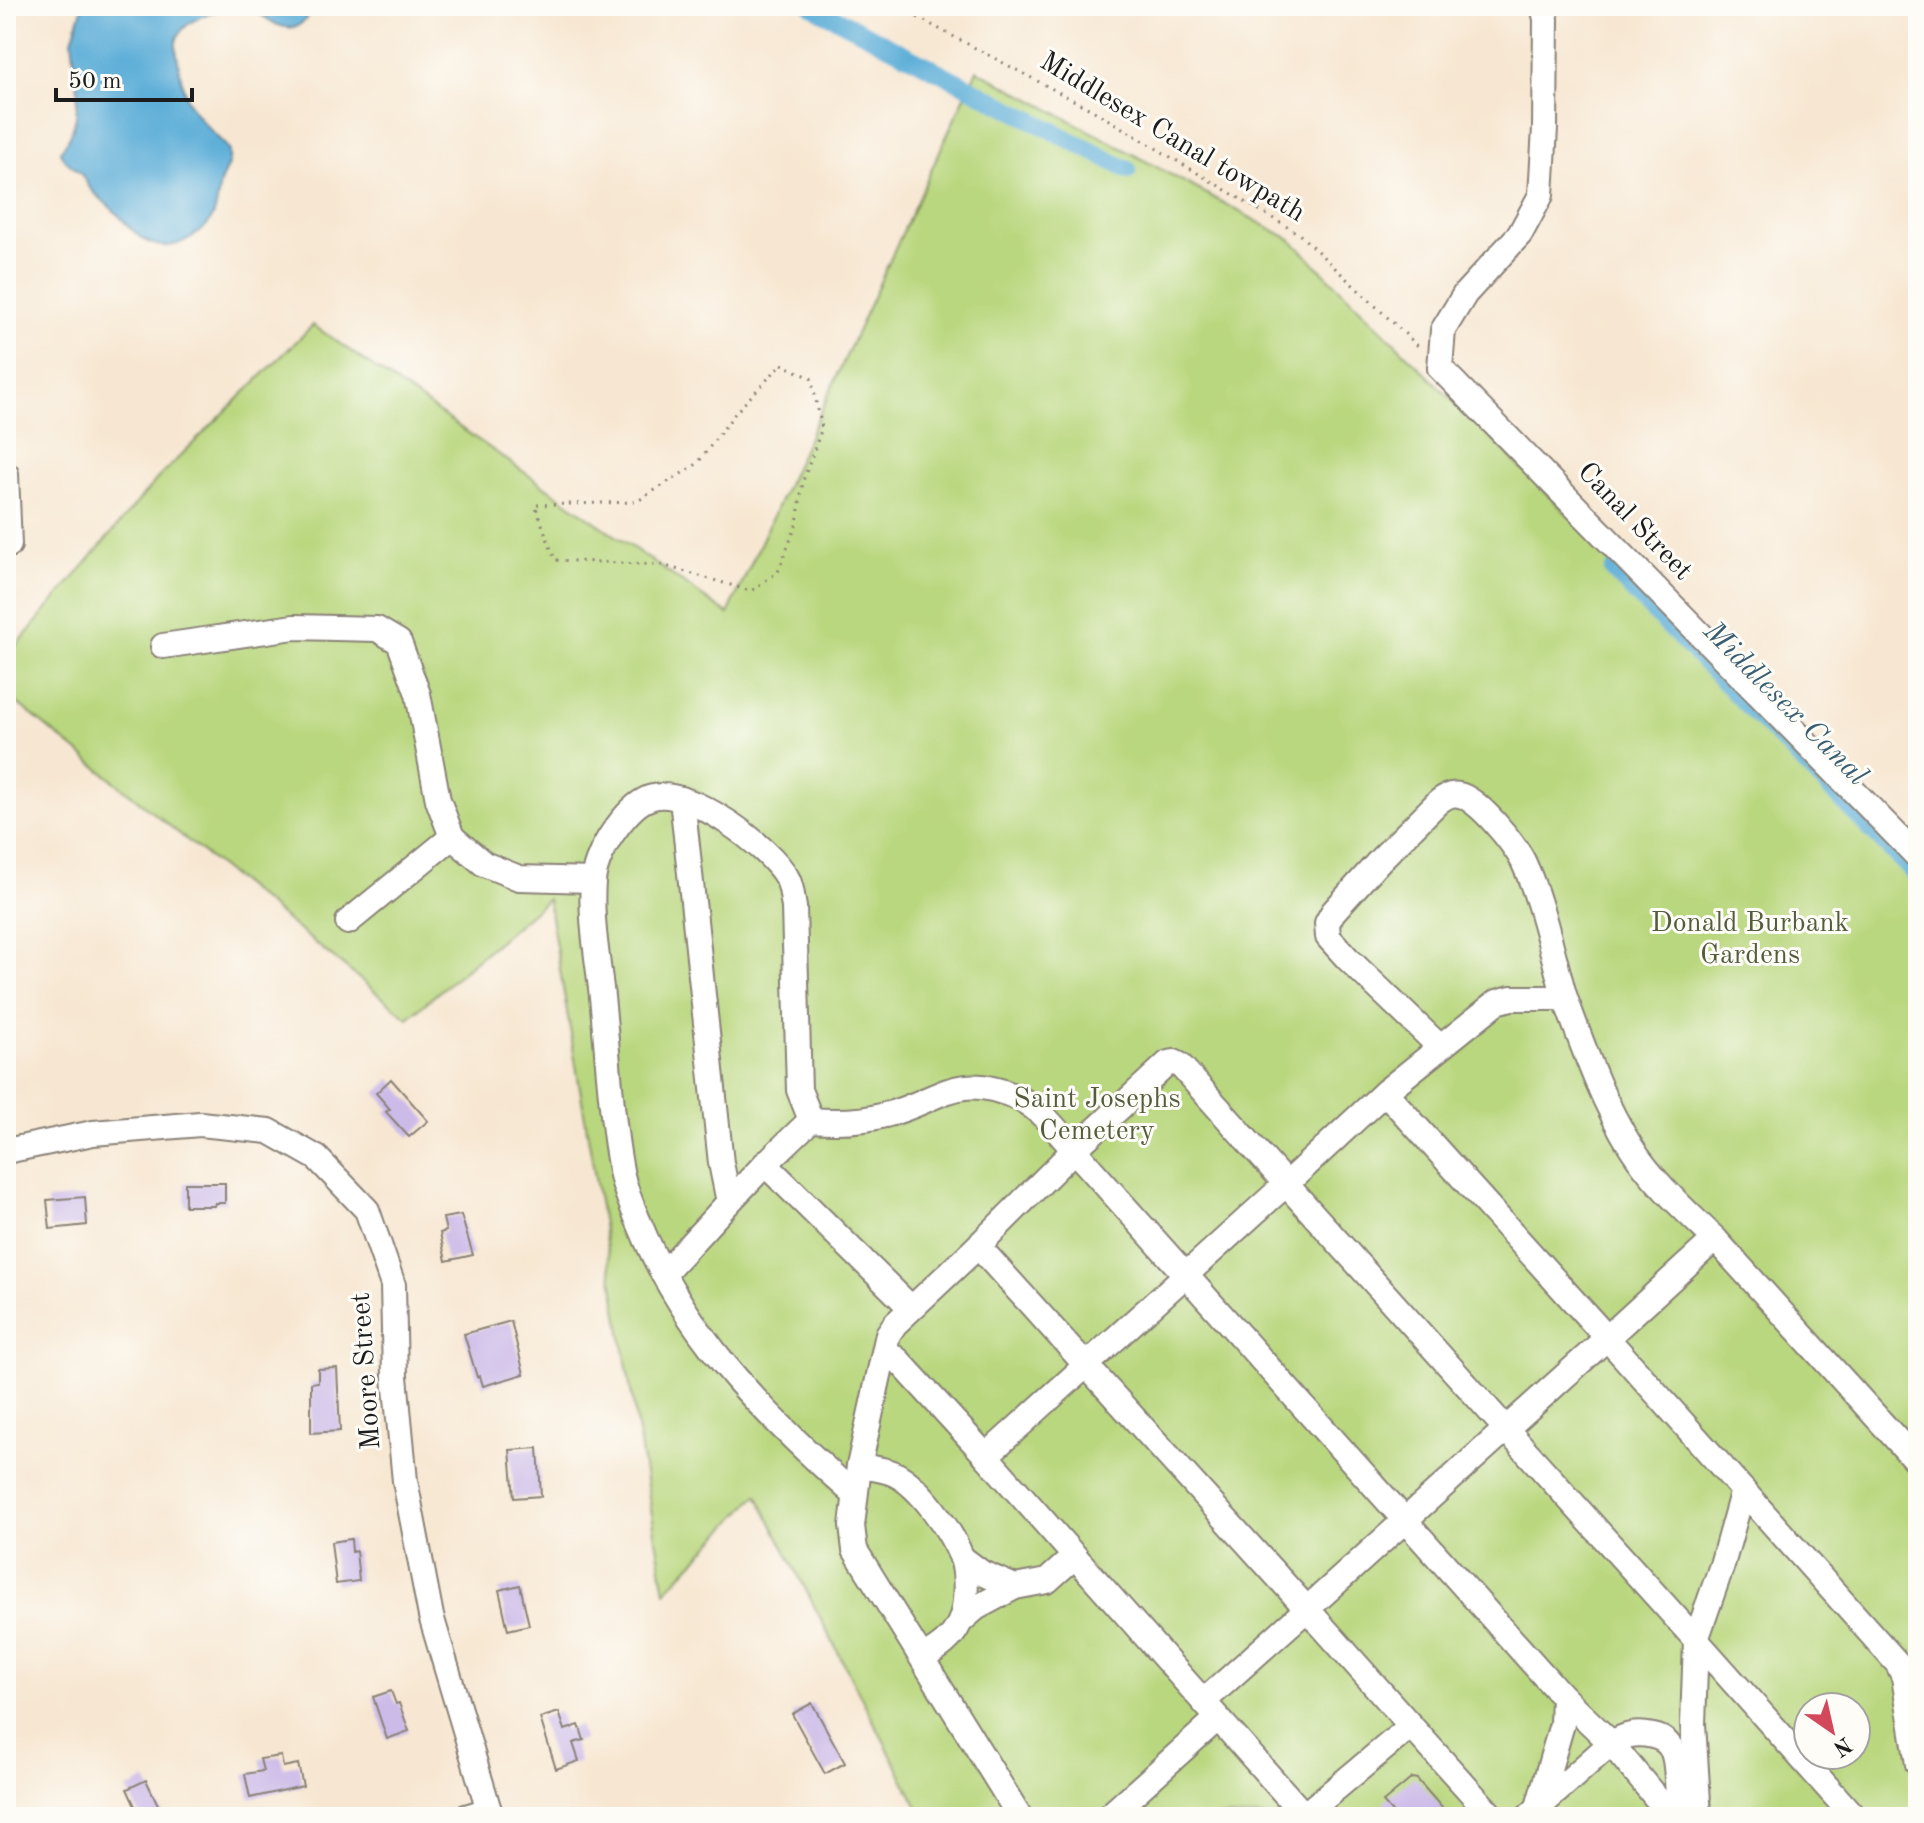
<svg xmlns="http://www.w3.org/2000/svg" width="1924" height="1823" font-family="'Old Standard TT',serif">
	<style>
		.green { fill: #b9d77e; stroke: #6a7a4d; stroke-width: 2; fill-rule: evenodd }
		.water { fill: #5daed8; stroke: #3c657a; stroke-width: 2 }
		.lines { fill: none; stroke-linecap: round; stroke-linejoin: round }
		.canal { stroke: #5daed8; stroke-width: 18 }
		.building { fill: #ccbae8 }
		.minor-casing { stroke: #8a8277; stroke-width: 28 }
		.path { stroke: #8a8277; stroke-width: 3; stroke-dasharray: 2 6; stroke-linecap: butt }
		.minor { stroke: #fff; stroke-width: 24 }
		.labels { text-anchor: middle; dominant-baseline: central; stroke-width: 6; stroke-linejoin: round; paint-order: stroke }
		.street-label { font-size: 28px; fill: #1c1c1c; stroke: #fdfcf7 }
		.park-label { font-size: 28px; fill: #535d3e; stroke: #fdfcf7 }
		.water-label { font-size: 30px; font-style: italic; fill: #395e71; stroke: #fdfcf7 }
	</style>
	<rect width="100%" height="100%" fill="#fdfcf7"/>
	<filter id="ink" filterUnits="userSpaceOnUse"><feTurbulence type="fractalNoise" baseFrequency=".0125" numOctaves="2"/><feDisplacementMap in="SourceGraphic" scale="16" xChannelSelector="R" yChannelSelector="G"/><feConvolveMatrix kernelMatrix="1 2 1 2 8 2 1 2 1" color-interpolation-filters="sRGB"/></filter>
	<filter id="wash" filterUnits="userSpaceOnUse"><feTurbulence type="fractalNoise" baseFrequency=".006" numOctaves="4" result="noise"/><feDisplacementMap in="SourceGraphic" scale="32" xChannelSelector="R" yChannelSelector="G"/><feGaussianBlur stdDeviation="1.8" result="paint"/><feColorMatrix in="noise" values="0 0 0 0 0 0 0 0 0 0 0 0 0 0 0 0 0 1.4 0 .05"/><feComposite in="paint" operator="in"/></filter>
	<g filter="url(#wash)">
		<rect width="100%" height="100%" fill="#f7e7d2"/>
		<!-- green -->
		<path class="green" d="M 977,70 L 1290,239 L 1637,583 L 1918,870 L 1918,1817 L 923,1817 L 757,1495 L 665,1592 L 548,899 L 408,1018 L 6,694 L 6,658 L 157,479 L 313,325 L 728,614 ZM 1808,1707 L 1856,1707 L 1856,1755 L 1808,1755 Z"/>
		<!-- water -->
		<path class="water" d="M 83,6 L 313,6 C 309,15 304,25 293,27 C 275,31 261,9 243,8 C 222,6 181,19 176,42 C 175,48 183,90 186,96 C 191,112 216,136 228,148 C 233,166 221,172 219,189 C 216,214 214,224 190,238 C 161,256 142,242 122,219 C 113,208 100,200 91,189 C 87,185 85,178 81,174 C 74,166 64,163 60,152 L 70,136 L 76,117 L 78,91 L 72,40 Z"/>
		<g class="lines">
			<!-- canal -->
			<g class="canal">
				<polyline points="812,6 1128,170"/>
				<polyline points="1613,571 1918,877"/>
			</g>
		</g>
		<g id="blocks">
			<!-- building -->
			<g class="building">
				<polygon points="391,1079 428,1121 409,1137 386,1112 390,1109 376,1093"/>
				<polygon points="185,1183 225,1183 225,1203 215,1203 214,1206 185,1206"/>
				<polygon points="85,1197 87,1225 50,1229 47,1200"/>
				<polygon points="461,1215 473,1255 446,1261 440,1233 446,1231 443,1218"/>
				<polygon points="511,1321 524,1374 483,1386 480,1376 477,1377 464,1334"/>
				<polygon points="337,1368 340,1431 311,1433 311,1383 318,1382 318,1369"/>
				<polygon points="538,1448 541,1496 514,1498 510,1450"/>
				<polygon points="351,1539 352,1552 356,1551 359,1581 336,1584 331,1542"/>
				<polygon points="520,1585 529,1625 508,1630 499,1590"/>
				<polygon points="391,1691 396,1704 399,1703 409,1731 387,1739 373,1697"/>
				<polygon points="812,1703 845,1763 825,1774 792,1714"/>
				<polygon points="559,1712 565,1730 579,1725 584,1740 573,1743 579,1761 556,1769 540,1718"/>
				<polygon points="281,1756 283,1767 298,1764 303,1786 250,1798 245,1774 263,1771 260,1759"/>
				<polygon points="1412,1778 1417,1779 1450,1817 1396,1817 1383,1802"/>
				<polygon points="146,1780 164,1817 140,1817 127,1789"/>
			</g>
		</g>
	</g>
	<g filter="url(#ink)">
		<use href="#blocks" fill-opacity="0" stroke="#8a8277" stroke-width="2"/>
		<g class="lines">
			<!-- minor casing -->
			<g class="minor-casing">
				<g id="minor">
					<polyline points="1543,6 1546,19 1545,128 1541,195 1520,234 1465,294 1443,330 1440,368 1918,857"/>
					<polyline points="6,474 9,545 6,545"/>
					<polyline points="163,646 294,627 377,629 399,642 418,694 438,800 452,837 484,864 519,878 593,880"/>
					<polyline points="348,922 452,837"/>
					<path d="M 1565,998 C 1584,1049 1602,1101 1631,1147 C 1653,1182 1685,1210 1715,1239"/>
					<path d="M 1385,1092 L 1497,1002 L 1511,998 L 1565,998 C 1552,954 1543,904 1523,861 C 1514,844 1478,798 1459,795 C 1450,793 1443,798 1437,803 L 1381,859 L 1333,912 L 1327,923 L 1328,937 L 1348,959 L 1440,1047"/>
					<polyline points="6,1151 93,1133 200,1124 269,1131 317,1158 367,1210 393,1285 395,1377 405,1481 431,1616 491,1817"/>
					<polyline points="765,1164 811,1120"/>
					<polyline points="729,1202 765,1164 911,1308"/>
					<polyline points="663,1274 729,1202 721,1163 682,799"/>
					<polyline points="885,1350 899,1361 986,1456"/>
					<polyline points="859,1466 888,1334 895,1324 978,1246 1307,1609 1506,1429 1286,1184 986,1456 1218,1718"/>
					<polyline points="1743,1490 1722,1565 1696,1640 1506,1429 1607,1338 1898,1664 1904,1677 1918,1764"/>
					<path d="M 854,1494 C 769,1419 693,1344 646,1239 C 636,1215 624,1191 620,1165 C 610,1110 608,1053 602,997 C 598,960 590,920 593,882 C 594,865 606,841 617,827 C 625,816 639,800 653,797 C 690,787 770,847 787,878 C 792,886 792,898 794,907 L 799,1090 L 811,1120 C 836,1122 860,1122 885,1115 C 940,1101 957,1069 1020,1099 C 1042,1110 1058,1132 1074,1150 L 978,1246"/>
					<polyline points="1015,1587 1047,1581 1075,1556"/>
					<polyline points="961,1621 976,1608 1015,1587 982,1573 962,1558"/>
					<path d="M 923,1658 C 937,1649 952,1640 959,1624 C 967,1608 968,1573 961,1556 C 950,1530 921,1487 895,1474 C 884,1469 871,1468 859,1466 L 852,1526 L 855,1550 L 1020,1817"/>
					<polyline points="1204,1701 1307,1609 1411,1726 1304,1815"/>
					<polyline points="1411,1726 1493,1817"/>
					<polyline points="1538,1807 1562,1724 1563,1697"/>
					<polyline points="466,1817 489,1810"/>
					<polyline points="1108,1817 1218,1718 1304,1815 1301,1817"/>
					<polyline points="1528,1817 1611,1743 1563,1697 1074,1150 1168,1063 1174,1062 1180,1065 1286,1184 1385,1092 1607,1338 1715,1239 1918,1463"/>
					<path d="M 1672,1817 L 1611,1743 C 1626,1735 1635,1732 1653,1736 C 1683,1742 1674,1776 1679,1800 C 1680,1806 1684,1811 1687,1817"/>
					<polyline points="1699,1817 1693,1724 1696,1640 1854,1817"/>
				</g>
			</g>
			<!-- path -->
			<g class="path">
				<polyline points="896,6 1094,111 1299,234 1419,347"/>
				<polygon points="782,364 811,378 822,428 803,481 797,523 778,572 751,591 662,565 555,560 535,505 636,502 697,464 736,412"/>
			</g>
			<!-- minor -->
			<use href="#minor" class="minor"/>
		</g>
	</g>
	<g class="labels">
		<!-- street labels -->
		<g class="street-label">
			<text transform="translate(1172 138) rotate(31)">Middlesex Canal towpath</text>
			<text transform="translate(1634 522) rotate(46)">Canal Street</text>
			<text transform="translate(367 1371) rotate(-94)">Moore Street</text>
		</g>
		<!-- park labels -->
		<g class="park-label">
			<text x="1750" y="924">Donald Burbank<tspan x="1750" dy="32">Gardens</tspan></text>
			<text x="1097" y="1100">Saint Josephs<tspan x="1097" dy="32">Cemetery</tspan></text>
		</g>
		<!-- water labels -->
		<g class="water-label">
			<text transform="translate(1785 704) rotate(45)">Middlesex Canal</text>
		</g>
	</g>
	<!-- margin -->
	<rect width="1924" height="1823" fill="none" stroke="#fdfcf7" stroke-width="32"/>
	<!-- north arrow -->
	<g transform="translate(1832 1731) rotate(146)"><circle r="38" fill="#fdfcf7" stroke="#a3a29f" stroke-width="2"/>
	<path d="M0-6L14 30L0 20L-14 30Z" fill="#d1495b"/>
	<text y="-12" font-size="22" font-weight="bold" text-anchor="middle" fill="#1c1c1c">N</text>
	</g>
	<!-- scale -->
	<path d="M56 88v12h136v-12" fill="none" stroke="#1c1c1c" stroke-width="4"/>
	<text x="68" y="88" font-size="24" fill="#1c1c1c" stroke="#fdfcf7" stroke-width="6" paint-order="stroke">50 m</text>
</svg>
